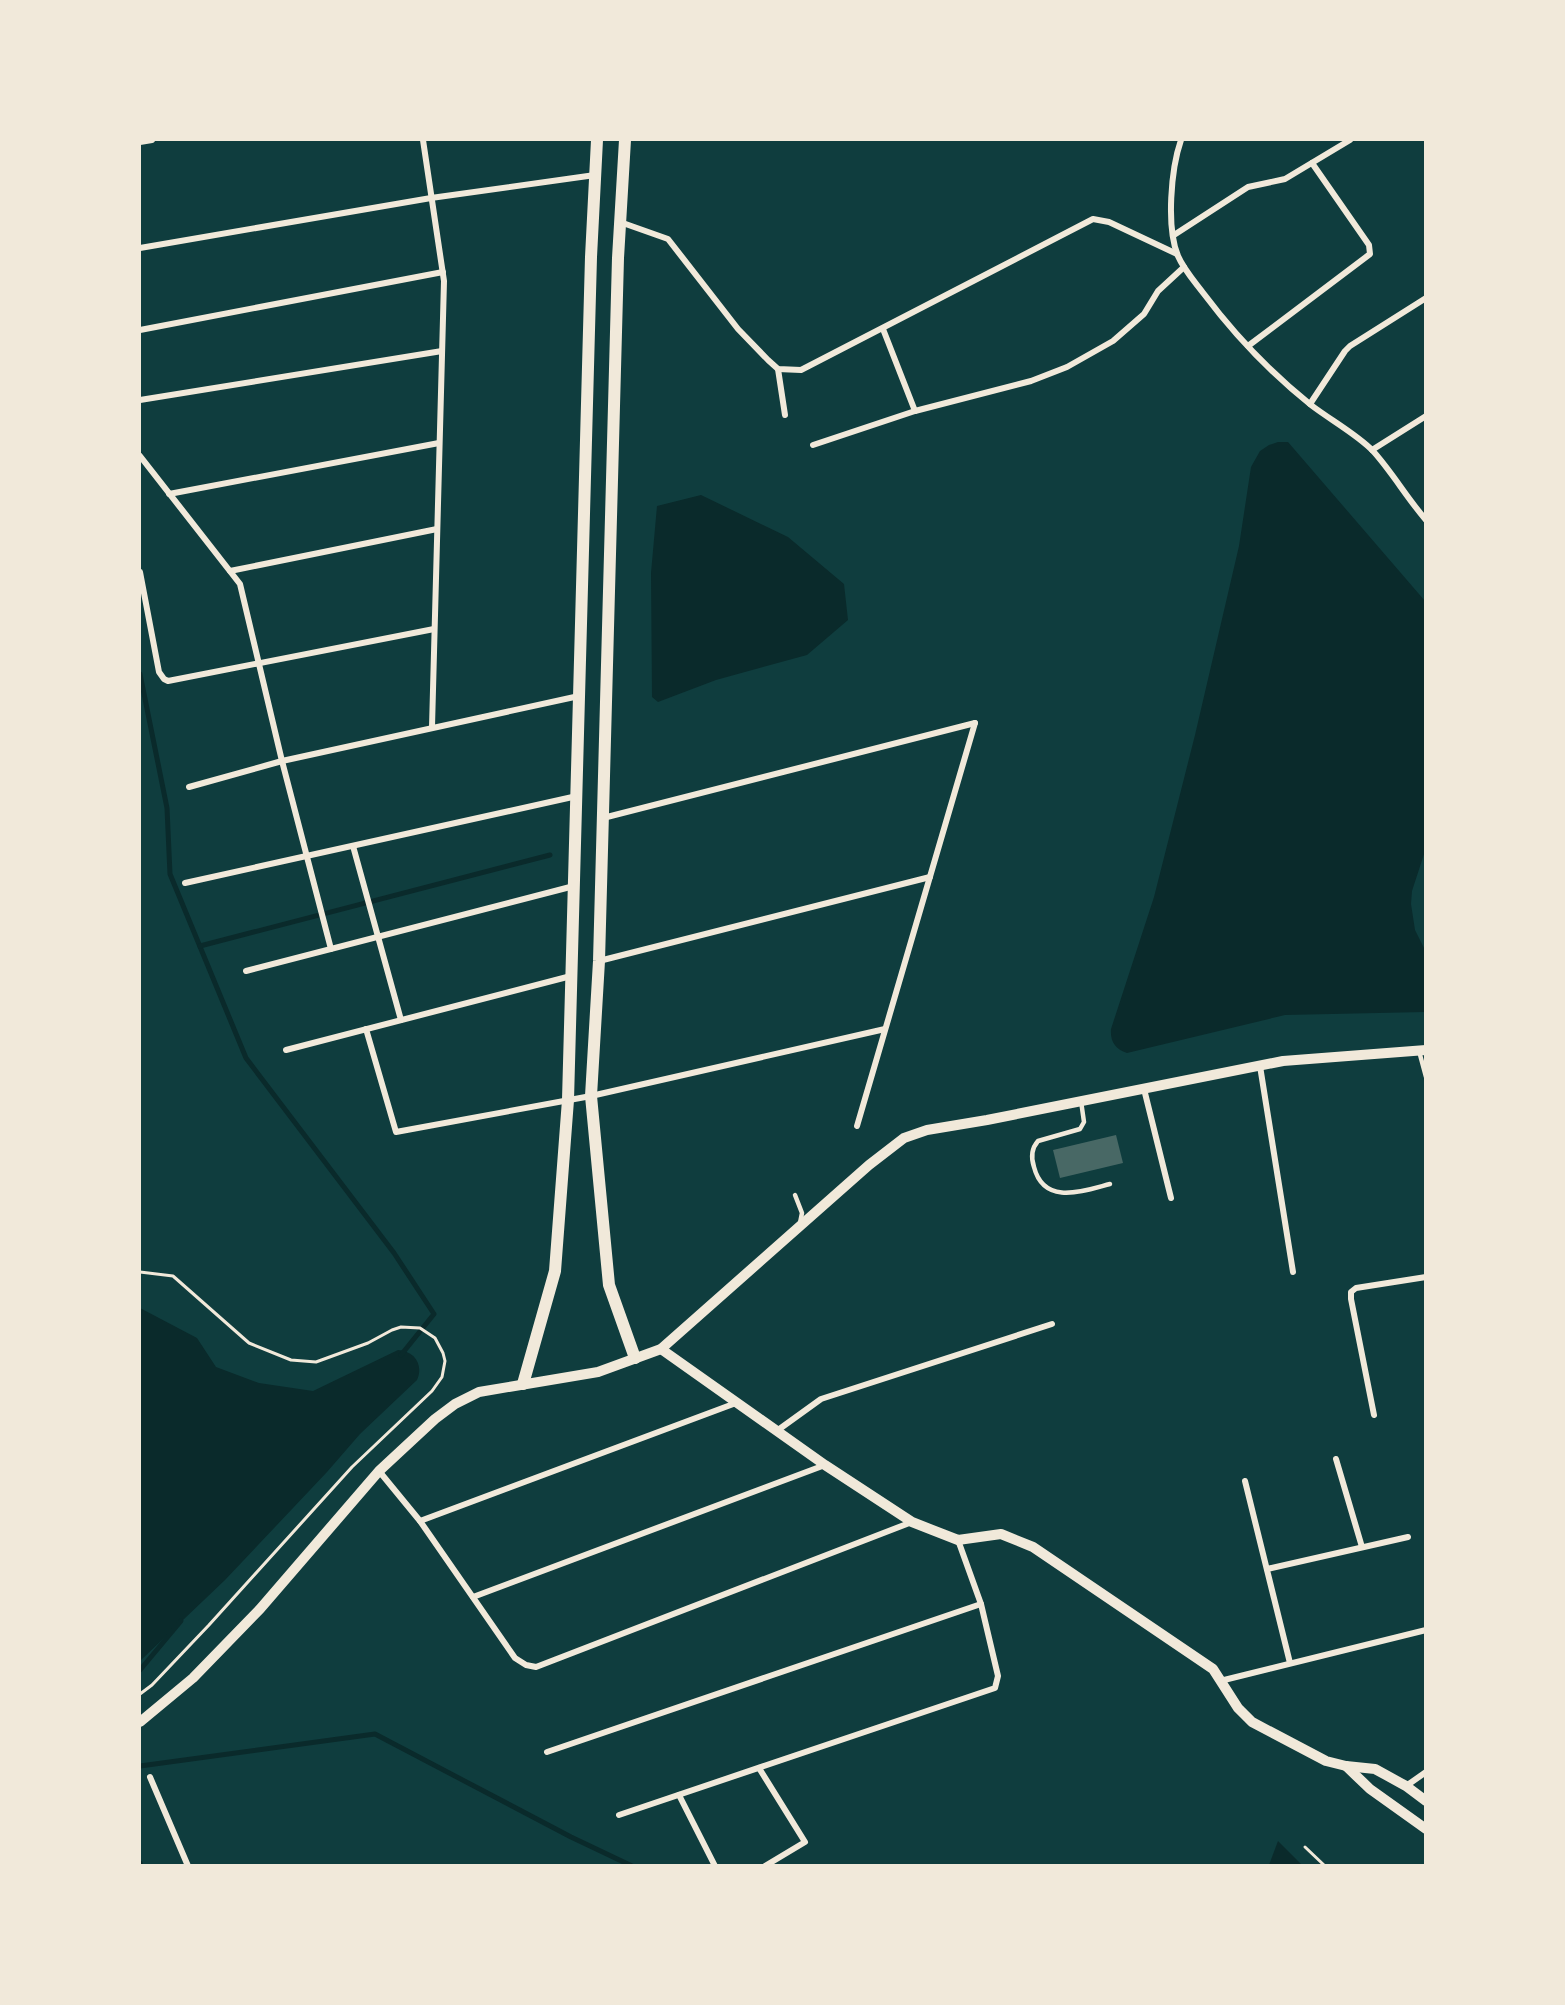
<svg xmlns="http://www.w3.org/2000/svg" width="1565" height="2005" font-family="'Fira Sans Condensed',sans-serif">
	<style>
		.water { fill: #0a2a2b }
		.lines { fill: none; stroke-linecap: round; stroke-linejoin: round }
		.stream { stroke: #0a2a2b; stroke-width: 5 }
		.building { fill: #486865 }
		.path { stroke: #f1e9da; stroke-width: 3 }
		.service { stroke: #f1e9da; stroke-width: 4.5 }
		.minor { stroke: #f1e9da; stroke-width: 6 }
		.tertiary { stroke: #f1e9da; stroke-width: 10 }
		.secondary { stroke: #f1e9da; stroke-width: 12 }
	</style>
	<rect width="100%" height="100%" fill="#0f3d3e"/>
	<!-- water -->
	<g class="water">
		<path d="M 1278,442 L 1288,442 L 1425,601 L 1426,848 L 1412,891 L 1411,904 L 1415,930 L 1425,950 L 1425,1012 L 1285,1015 L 1127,1053 C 1115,1049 1110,1041 1111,1029 L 1154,897 L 1195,735 L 1239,546 L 1251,467 L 1260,451 L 1269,445 Z"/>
		<polygon points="701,495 788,537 844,584 848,620 807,655 716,680 658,702 652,697 651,573 657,506"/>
		<path d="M 140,1308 L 197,1338 L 216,1367 L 259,1383 L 313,1391 L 398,1350 C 414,1351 424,1364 417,1380 L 360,1434 L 327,1472 L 225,1580 L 140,1661 Z"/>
		<polygon points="1278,1841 1302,1865 1269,1865"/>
	</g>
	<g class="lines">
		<!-- stream -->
		<g class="stream">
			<polyline points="140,674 167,808 170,874 246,1058 394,1253 434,1314 401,1355"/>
			<polyline points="200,946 550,855"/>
			<polyline points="140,1670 181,1621"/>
			<polyline points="140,1766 375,1734 571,1837 632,1866"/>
			<polyline points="140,1863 141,1866"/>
		</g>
	</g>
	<!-- building -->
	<polygon class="building" points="1116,1135 1123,1163 1060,1178 1053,1150"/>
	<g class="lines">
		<!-- path -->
		<g class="path">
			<polyline points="140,1272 173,1276 249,1343 291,1360 316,1362 368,1343 392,1330 401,1327 420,1328 435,1338 443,1353 445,1361 442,1377 432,1391 352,1467 209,1625 152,1685 140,1694"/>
			<polyline points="1305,1847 1325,1866"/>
		</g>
		<!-- service -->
		<g class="service">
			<polyline points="1419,1051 1426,1077"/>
			<path d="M 1081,1101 L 1084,1122 L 1080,1129 L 1038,1141 C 1031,1149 1031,1158 1034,1167 C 1044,1206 1083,1191 1110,1184"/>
			<polyline points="795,1195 802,1213 800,1223"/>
		</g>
		<!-- minor -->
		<g class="minor">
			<polyline points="423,140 444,281 432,727"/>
			<path d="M 1181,140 C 1171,169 1166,227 1178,256 C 1184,270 1195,282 1204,294 C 1234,334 1271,373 1311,405 C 1329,419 1358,435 1373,451 C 1392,472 1407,498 1426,520"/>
			<polyline points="140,142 152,140"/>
			<polyline points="620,222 668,239 738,329 768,360 778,369 801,370 1093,219 1109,222 1177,254"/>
			<polyline points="1174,235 1248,187 1285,179 1350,140"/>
			<polyline points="140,248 431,198 595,175"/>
			<polyline points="883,329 915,411"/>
			<polyline points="140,330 443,272"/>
			<polyline points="1248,346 1370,254 1369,245 1312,163"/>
			<polyline points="778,369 785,415"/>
			<polyline points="140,400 442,351"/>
			<polyline points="1310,404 1345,351 1350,346 1426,298"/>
			<polyline points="813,445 915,411 1031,381 1067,367 1113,341 1144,314 1158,291 1184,267"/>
			<polyline points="1372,450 1426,416"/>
			<polyline points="140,456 240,584 282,761 331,949"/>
			<polyline points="169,494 439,443"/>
			<polyline points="230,571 437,529"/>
			<polyline points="140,572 159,672 164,679 168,681 434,629"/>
			<polyline points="189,787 282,761 579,696"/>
			<polyline points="603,818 975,723"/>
			<polyline points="353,846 401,1020"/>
			<polyline points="185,883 577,796"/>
			<polyline points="599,961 930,877"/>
			<polyline points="246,971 574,886"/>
			<polyline points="366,1029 396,1132 591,1096 885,1029"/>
			<polyline points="286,1050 571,976"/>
			<polyline points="1260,1066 1293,1272"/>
			<polyline points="1144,1089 1171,1198"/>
			<polyline points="857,1126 975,723"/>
			<polyline points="1374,1415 1351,1299 1351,1292 1356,1288 1426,1277"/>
			<polyline points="778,1430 821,1399 1052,1324"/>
			<polyline points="1336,1459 1362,1547"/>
			<polyline points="379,1471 420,1521 515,1658 526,1665 536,1667 912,1522"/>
			<polyline points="1245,1481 1290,1663"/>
			<polyline points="420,1521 736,1403"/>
			<polyline points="1267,1569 1408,1537"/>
			<polyline points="473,1597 825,1465"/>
			<polyline points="1220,1681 1426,1630"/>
			<polyline points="547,1752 981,1604"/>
			<polyline points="759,1768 805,1842 765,1866"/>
			<polyline points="150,1777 188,1866"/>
			<polyline points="1406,1786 1426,1772"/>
			<polyline points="679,1795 715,1866"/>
			<polyline points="619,1815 995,1688 998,1676 981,1604 958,1540"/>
		</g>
		<!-- tertiary -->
		<g class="tertiary">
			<polyline points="661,1349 825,1465 912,1522 958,1540 1001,1534 1033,1547 1213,1669 1238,1708 1252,1722 1326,1761 1346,1766 1375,1769 1406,1786 1426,1801"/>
			<polyline points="140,1722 193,1678 260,1609 379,1471 435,1419 455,1404 479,1392 598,1372 661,1349 869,1165 904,1138 927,1130 987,1120 1283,1061 1426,1050"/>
			<polyline points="1346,1766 1370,1789 1426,1829"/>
		</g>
		<!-- secondary -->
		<g class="secondary">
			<polyline points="625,140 618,258 599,961 591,1096 609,1285 635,1358"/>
			<polyline points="523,1384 555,1271 568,1100 591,257 597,140"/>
		</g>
	</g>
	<!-- border -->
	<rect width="1565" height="2005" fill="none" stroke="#f1e9da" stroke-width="282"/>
</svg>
